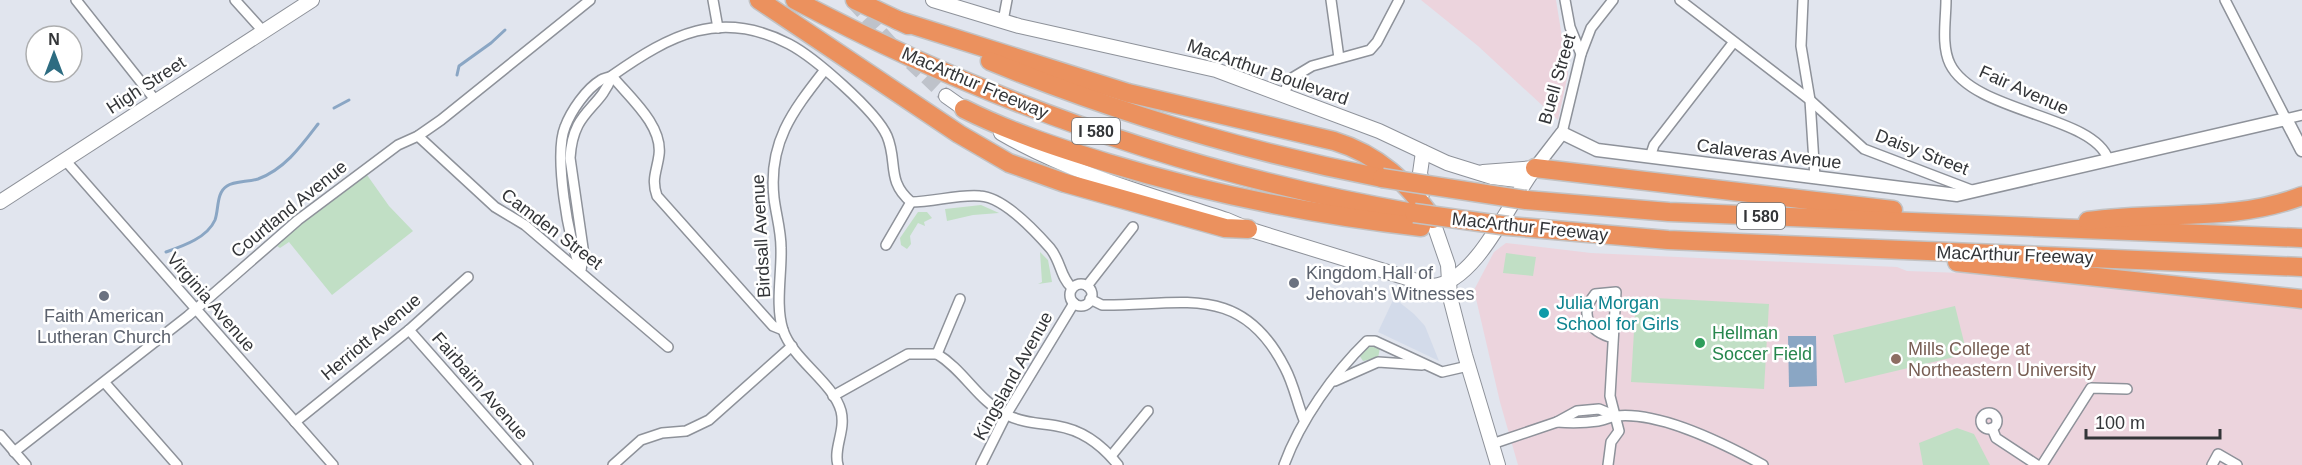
<svg xmlns="http://www.w3.org/2000/svg" width="2302" height="465" font-family="Helvetica,sans-serif">
	<style>
		.built { fill: #d3dbea }
		.education { fill: #ecd4dd }
		.green { fill: #c1dfc5 }
		.water { fill: #8aa6c4 }
		.lines { fill: none; stroke-linecap: round; stroke-linejoin: round }
		.stream { stroke: #8aa6c4; stroke-width: 3 }
		.secondary-tunnel { stroke: #bec2ca; stroke-width: 14; stroke-dasharray: 14 7; stroke-linecap: butt }
		.minor-casing { stroke: #8e929a; stroke-width: 12 }
		.tertiary-casing { stroke: #8e929a; stroke-width: 15 }
		.secondary-casing { stroke: #8e929a; stroke-width: 16 }
		.motorway-casing { stroke: #c2c2c3; stroke-width: 21 }
		.minor { stroke: #fff; stroke-width: 9 }
		.tertiary { stroke: #fff; stroke-width: 12 }
		.secondary { stroke: #fff; stroke-width: 14 }
		.motorway { stroke: #eb915e; stroke-width: 18 }
		.motorway-bridge-casing { stroke: #c2c2c3; stroke-width: 21; stroke-linecap: butt }
		.motorway-bridge { stroke: #eb915e; stroke-width: 18 }
		.worship-dot { fill: #6b7280; stroke: #fff; stroke-width: 2 }
		.culture-dot { fill: #0f9aa8; stroke: #fff; stroke-width: 2 }
		.leisure-dot { fill: #2e9e5b; stroke: #fff; stroke-width: 2 }
		.education-dot { fill: #8d6e63; stroke: #fff; stroke-width: 2 }
		.labels { text-anchor: middle; dominant-baseline: central; stroke-width: 5; stroke-linejoin: round; paint-order: stroke }
		.shield { fill: #fff; stroke: #707274; stroke-width: 1.5 }
		.shield-label { font-size: 16px; font-weight: bold; fill: #333538 }
		.street-label { font-size: 18px; fill: #333538; stroke: #fff }
		.worship-label { font-size: 18px; fill: #5b616d; stroke: #fff; text-anchor: start }
		.culture-label { font-size: 18px; fill: #0d838f; stroke: #fff; text-anchor: start }
		.leisure-label { font-size: 18px; fill: #27864d; stroke: #fff; text-anchor: start }
		.education-label { font-size: 18px; fill: #785e54; stroke: #fff; text-anchor: start }
	</style>
	<rect width="100%" height="100%" fill="#e1e5ee"/>
	<!-- built -->
	<polygon class="built" points="1394,298 1414,314 1425,326 1439,361 1378,332"/>
	<!-- education -->
	<g class="education">
		<polygon points="1421,0 1556,0 1568,74 1558,120 1478,46"/>
		<polygon points="1506,243 1591,253 1897,267 1907,271 1962,273 2302,307 2302,465 1518,465 1500,402 1474,290 1494,252"/>
	</g>
	<!-- green -->
	<g class="green">
		<polygon points="367,175 389,206 413,231 332,295 289,242 280,248 277,246 282,242 282,239"/>
		<polygon points="981,205 999,213 973,215 947,221 945,209"/>
		<polygon points="918,212 927,212 932,218 924,222 925,226 918,223 910,236 911,244 907,249 901,245 900,238"/>
		<polygon points="1040,252 1048,260 1052,282 1038,284 1042,282"/>
		<polygon points="1506,253 1536,257 1533,276 1503,273"/>
		<polygon points="1636,297 1769,304 1764,389 1631,382"/>
		<polygon points="1955,306 1967,354 1845,383 1833,335"/>
		<polygon points="1369,346 1380,348 1378,358 1363,361 1359,355"/>
		<polygon points="1957,428 1974,434 1990,465 1923,465 1919,443"/>
	</g>
	<!-- water -->
	<polygon class="water" points="1788,336 1816,336 1817,386 1789,387"/>
	<g class="lines">
		<!-- stream -->
		<g class="stream">
			<polyline points="457,75 459,66 491,43 505,30"/>
			<polyline points="334,108 349,100"/>
			<path d="M 166,252 C 183,246 207,238 215,220 C 219,209 216,193 227,186 C 234,181 248,182 258,179 C 285,169 302,145 318,124"/>
		</g>
		<!-- secondary-tunnel -->
		<polyline class="secondary-tunnel" points="853,2 895,48 946,96"/>
		<!-- minor casing -->
		<g class="minor-casing">
			<g id="minor">
				<polyline points="76,0 156,101"/>
				<polyline points="235,0 263,31"/>
				<polyline points="713,0 718,28"/>
				<polyline points="1331,0 1339,58"/>
				<polyline points="1565,0 1570,27 1581,54"/>
				<polyline points="1680,0 1810,100 1864,149 1974,191"/>
				<polyline points="1803,0 1801,46 1810,100 1815,178"/>
				<path d="M 1946,0 C 1946,20 1941,45 1950,64 C 1974,113 2093,115 2108,159"/>
				<polyline points="2225,0 2286,119 2302,115"/>
				<polyline points="1003,21 1007,0"/>
				<path d="M 824,71 C 792,112 768,143 774,198 C 776,215 781,230 781,248 C 782,273 775,305 783,330 C 793,360 833,382 841,411 C 846,431 833,448 838,465"/>
				<path d="M 612,76 C 629,97 663,125 659,155 C 657,171 651,179 657,196 L 773,326 L 783,330"/>
				<polyline points="1283,94 1292,78 1312,66 1370,50 1377,42 1399,0"/>
				<polyline points="1562,133 1581,54 1591,28 1613,0"/>
				<polyline points="418,136 495,207 525,225 668,347"/>
				<polyline points="1650,157 1654,145 1733,43"/>
				<polyline points="65,160 333,465"/>
				<polyline points="886,245 911,202"/>
				<path d="M 581,269 C 568,242 554,154 565,127 C 571,111 586,89 601,80 C 604,78 609,78 613,75 C 670,35 720,8 789,44 C 814,57 876,111 887,136 C 898,162 886,181 911,202 C 934,202 958,194 980,196 C 1003,197 1035,231 1050,248 C 1061,261 1060,277 1072,288"/>
				<path d="M 581,269 L 584,255 L 570,158 C 573,109 599,111 612,76"/>
				<circle cx="1081" cy="295" r="11"/>
				<polyline points="1087,286 1133,227"/>
				<path d="M 1090,299 L 1102,305 C 1181,306 1241,281 1285,368 C 1294,385 1297,403 1304,420"/>
				<polyline points="409,330 528,465"/>
				<polyline points="937,354 960,299"/>
				<polyline points="1335,381 1378,362 1422,365"/>
				<polyline points="105,383 177,465"/>
				<path d="M 833,396 L 908,354 L 937,354 C 964,370 978,401 1007,415 C 1023,423 1040,423 1057,426 C 1082,430 1103,446 1118,465"/>
				<circle cx="1989" cy="421" r="8"/>
				<polyline points="295,422 409,330 468,277"/>
				<path d="M 1557,422 C 1570,423 1584,423 1598,421 C 1604,420 1610,417 1616,416 C 1660,411 1725,444 1763,465"/>
				<polyline points="1992,428 1996,438 2037,465"/>
				<polyline points="0,435 26,465"/>
				<polyline points="1492,444 1557,422 1577,411 1599,409 1616,416"/>
				<polyline points="14,452 188,316 298,220 398,145 418,136 441,120 590,0"/>
				<polyline points="1111,456 1148,411"/>
				<polyline points="613,465 641,440 662,433 686,431 709,420 792,346"/>
				<polyline points="981,465 1006,415 1074,303"/>
				<path d="M 1284,465 C 1300,421 1334,373 1367,341 L 1375,341 L 1442,372 L 1468,366"/>
				<path d="M 1608,465 L 1611,442 L 1619,431 L 1610,396 L 1616,292 L 1595,294 C 1578,315 1590,332 1613,338"/>
				<polyline points="2042,465 2091,388 2127,389"/>
				<polyline points="2212,465 2218,454 2237,465"/>
			</g>
		</g>
		<!-- tertiary casing -->
		<g class="tertiary-casing">
			<polyline id="tertiary" points="1535,168 1562,133 1597,150 1957,195 2286,119 2302,150"/>
		</g>
		<!-- secondary casing -->
		<g class="secondary-casing">
			<g id="secondary">
				<polyline points="933,0 1019,26 1216,70 1379,131 1447,163 1492,177 1525,181"/>
				<polyline points="946,96 970,113"/>
				<path d="M 1001,133 C 1071,174 1151,195 1227,220 L 1248,229 L 1433,286 C 1477,282 1510,200 1535,168"/>
				<polyline points="1423,152 1420,173 1424,191"/>
				<polyline points="1483,172 1535,168"/>
				<polyline points="0,202 312,0"/>
				<polyline points="1429,210 1448,265 1450,297 1465,355 1498,465"/>
			</g>
		</g>
		<!-- motorway casing -->
		<g class="motorway-casing">
			<g id="motorway">
				<polyline points="759,0 959,134 1009,163 1065,183 1225,228 1248,229"/>
				<path d="M 795,0 C 989,103 1198,176 1414,213"/>
				<polyline points="855,0 908,25"/>
				<path d="M 897,20 L 1128,93 L 1334,141 C 1380,155 1406,182 1433,219"/>
				<path d="M 990,61 C 1117,113 1248,152 1382,178"/>
				<path d="M 964,109 C 1010,132 1059,148 1108,163 C 1210,194 1315,215 1421,227"/>
				<polyline points="1535,168 1893,210"/>
				<polyline points="1526,200 1669,212 2302,238"/>
				<path d="M 2088,221 C 2160,210 2232,223 2302,196"/>
				<polyline points="1508,226 1668,240 2302,267"/>
				<polyline points="1957,262 2302,299"/>
			</g>
		</g>
		<!-- minor -->
		<use href="#minor" class="minor"/>
		<!-- tertiary -->
		<use href="#tertiary" class="tertiary"/>
		<!-- secondary -->
		<use href="#secondary" class="secondary"/>
		<!-- motorway -->
		<use href="#motorway" class="motorway"/>
		<!-- motorway-bridge casing -->
		<g class="motorway-bridge-casing">
			<g id="motorway-bridge">
				<polyline points="1382,178 1526,200"/>
				<polyline points="1414,213 1508,226"/>
			</g>
		</g>
		<!-- motorway-bridge -->
		<use href="#motorway-bridge" class="motorway-bridge"/>
	</g>
	<!-- markers -->
	<g class="worship-dot">
		<circle cx="1294" cy="283" r="6"/>
		<circle cx="104" cy="296" r="6"/>
	</g>
	<circle class="culture-dot" cx="1544" cy="313" r="6"/>
	<circle class="leisure-dot" cx="1700" cy="343" r="6"/>
	<circle class="education-dot" cx="1896" cy="359" r="6"/>
	<g class="labels">
		<!-- shield labels -->
		<g class="shield">
			<rect x="1072" y="118" width="48" height="26" rx="4.5"/>
			<rect x="1737" y="203" width="48" height="26" rx="4.5"/>
		</g>
		<g class="shield-label">
			<text x="1096" y="131">I 580</text>
			<text x="1761" y="216">I 580</text>
		</g>
		<!-- street labels -->
		<g class="street-label">
			<text transform="translate(1268 72) rotate(19)">MacArthur Boulevard</text>
			<text transform="translate(1557 79) rotate(-74)">Buell Street</text>
			<text transform="translate(975 83) rotate(23)">MacArthur Freeway</text>
			<text transform="translate(146 85) rotate(-33)">High Street</text>
			<text transform="translate(2024 90) rotate(24)">Fair Avenue</text>
			<text transform="translate(1922 152) rotate(21)">Daisy Street</text>
			<text transform="translate(1769 154) rotate(7)">Calaveras Avenue</text>
			<text transform="translate(289 209) rotate(-39)">Courtland Avenue</text>
			<text transform="translate(1530 227) rotate(6)">MacArthur Freeway</text>
			<text transform="translate(552 229) rotate(37)">Camden Street</text>
			<text transform="translate(761 236) rotate(-93)">Birdsall Avenue</text>
			<text transform="translate(2015 255) rotate(2)">MacArthur Freeway</text>
			<text transform="translate(211 302) rotate(49)">Virginia Avenue</text>
			<text transform="translate(371 337) rotate(-40)">Herriott Avenue</text>
			<text transform="translate(1013 376) rotate(-61)">Kingsland Avenue</text>
			<text transform="translate(480 386) rotate(49)">Fairbairn Avenue</text>
		</g>
		<!-- worship labels -->
		<g class="worship-label">
			<text x="1306" y="273">Kingdom Hall of<tspan x="1306" dy="21">Jehovah's Witnesses</tspan></text>
			<text x="104" y="316" text-anchor="middle">Faith American<tspan x="104" dy="21">Lutheran Church</tspan></text>
		</g>
		<!-- culture labels -->
		<g class="culture-label">
			<text x="1556" y="303">Julia Morgan<tspan x="1556" dy="21">School for Girls</tspan></text>
		</g>
		<!-- leisure labels -->
		<g class="leisure-label">
			<text x="1712" y="333">Hellman<tspan x="1712" dy="21">Soccer Field</tspan></text>
		</g>
		<!-- education labels -->
		<g class="education-label">
			<text x="1908" y="349">Mills College at<tspan x="1908" dy="21">Northeastern University</tspan></text>
		</g>
	</g>
	<!-- north arrow -->
	<g transform="translate(54 54)"><circle r="28" fill="#ffffff" stroke="#adaeaf" stroke-width="1.5"/>
	<path d="M0-4.5L10 22L0 15L-10 22Z" fill="#2d6c81"/>
	<text y="-9" font-size="16" font-weight="bold" text-anchor="middle" fill="#333538">N</text>
	</g>
	<!-- scale -->
	<path d="M2086 429v9h134v-9" fill="none" stroke="#333538" stroke-width="3"/>
	<text x="2095" y="429" font-size="18" fill="#333538" stroke="#ffffff" stroke-width="4.5" paint-order="stroke">100 m</text>
</svg>
